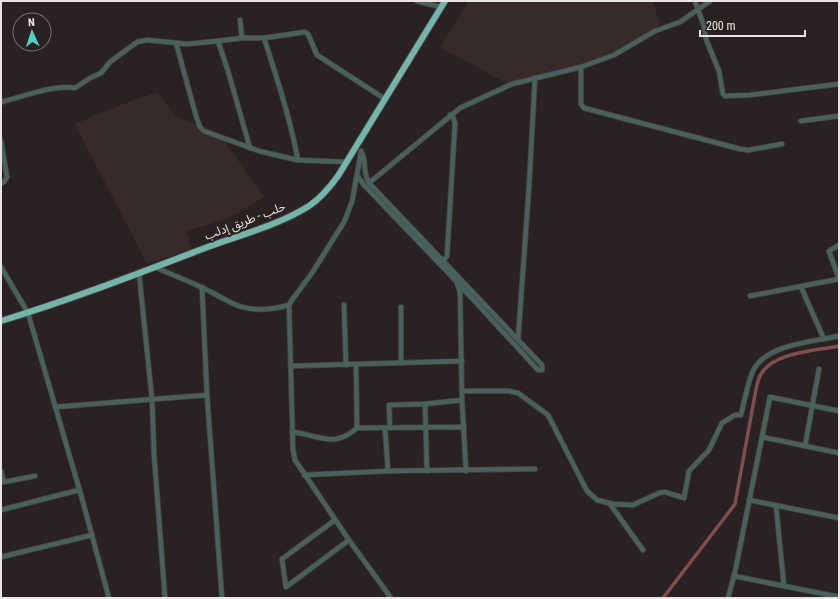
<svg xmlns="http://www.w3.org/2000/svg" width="840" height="599" font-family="'Roboto Condensed','Noto Sans Arabic',sans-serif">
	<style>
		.built { fill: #392a2a }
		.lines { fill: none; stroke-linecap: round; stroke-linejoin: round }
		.canal { stroke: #814e4e; stroke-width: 3.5 }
		.minor-casing { stroke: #453d3d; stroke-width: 6 }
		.highway-casing { stroke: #453d3d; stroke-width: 8 }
		.minor { stroke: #48615c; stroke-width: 4.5 }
		.highway { stroke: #73b5aa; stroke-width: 6 }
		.labels { text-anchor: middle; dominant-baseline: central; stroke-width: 4; stroke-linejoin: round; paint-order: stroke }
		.street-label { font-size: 12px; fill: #eae5e4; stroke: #2a2222 }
	</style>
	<rect width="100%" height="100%" fill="#2a2222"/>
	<!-- built -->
	<g class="built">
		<polygon points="469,1 653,1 660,25 611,57 508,84 440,47"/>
		<polygon points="157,92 176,117 218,132 264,197 227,219 186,231 192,248 147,264 75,124 110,109"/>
	</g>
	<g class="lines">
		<!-- canal -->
		<path class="canal" d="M 663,598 L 729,512 L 735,504 L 756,389 C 757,385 758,379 761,374 C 774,352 815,351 839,346"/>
		<!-- minor casing -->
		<g class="minor-casing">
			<g id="minor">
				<polyline points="417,1 441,7"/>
				<polyline points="695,1 704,26 706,39 719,71 723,94 725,96 750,95 839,84"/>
				<polyline points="240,20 242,38"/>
				<path d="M 264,38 C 277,78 290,118 298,160"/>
				<polyline points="218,41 242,38 264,38 305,32 308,34 317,55 385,99"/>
				<polyline points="176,43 196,116 200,127 204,131 259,151 297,160 347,162"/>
				<polyline points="581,67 581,104 584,108 740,149 749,150 782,144"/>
				<path d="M 1,102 C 22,97 55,84 75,88 L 90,78 L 101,73 L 110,62 L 137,42 L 147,40 L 187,44 L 218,41 L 228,71 L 250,148"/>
				<polyline points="801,121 839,116"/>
				<polyline points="1,141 7,177 4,182 1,183"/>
				<path d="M 357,175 L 364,185 L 457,282 L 538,370 L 542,370 L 542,365 L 369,183 C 362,171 367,161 361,151"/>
				<polyline points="369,183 460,108 512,84 581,67 614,55 655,31 680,22 710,1"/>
				<polyline points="444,260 447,256 455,123 453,117 450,115"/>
				<polyline points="1,267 28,313 81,495 109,598"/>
				<path d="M 155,267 C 170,274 186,280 201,287 C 212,292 223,299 234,304 C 253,312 270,310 289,305 L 292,300 L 312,273 L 344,222 L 352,202 L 361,152"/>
				<polyline points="139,273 152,399 154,454 165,598"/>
				<polyline points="839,279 829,251 839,245"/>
				<polyline points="457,283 460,292 462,400 466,471"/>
				<polyline points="202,287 207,395 222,598"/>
				<polyline points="801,287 824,339"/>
				<polyline points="750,296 839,279"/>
				<polyline points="289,305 293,450 295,460 349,540 391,598"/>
				<polyline points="344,305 346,365"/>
				<polyline points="401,307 401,363"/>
				<polyline points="518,340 529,187 535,78"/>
				<polyline points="356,365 357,428"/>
				<polyline points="291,366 462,361"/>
				<path d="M 463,391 L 509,391 L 518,393 L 548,415 L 587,491 L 597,500 L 613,504 L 633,505 L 659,493 L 665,492 L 684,498 L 689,471 L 709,450 L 722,423 L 735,415 L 741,415 C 744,402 747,387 752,373 C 764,344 812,342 839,336"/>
				<polyline points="425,404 427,471"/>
				<polyline points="55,407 207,395"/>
				<polyline points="390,427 389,405 425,404 462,400"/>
				<polyline points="385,428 388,471"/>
				<path d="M 292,432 C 320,435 333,449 357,428 L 464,427"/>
				<polyline points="762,437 839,453"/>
				<polyline points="805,446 819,369"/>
				<polyline points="1,471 4,482 35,476"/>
				<polyline points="304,475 388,471 535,469"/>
				<polyline points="749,500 839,518"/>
				<polyline points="610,504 643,550"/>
				<polyline points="776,506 784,586"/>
				<polyline points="1,510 79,490"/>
				<polyline points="335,520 282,559 286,587 349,540"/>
				<polyline points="1,557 92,535"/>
				<polyline points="734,576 839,597"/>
				<polyline points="728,598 735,572 770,397 839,411"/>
			</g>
		</g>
		<!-- highway casing -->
		<g class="highway-casing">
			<path id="highway" d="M 1,321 C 70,300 137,274 205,248 C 239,235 277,226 309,206 C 321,198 330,187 338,176 L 445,1"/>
		</g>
		<!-- minor -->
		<use href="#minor" class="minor"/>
		<!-- highway -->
		<use href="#highway" class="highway"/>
	</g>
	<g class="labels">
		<!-- street labels -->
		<g class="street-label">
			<text transform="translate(245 221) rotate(-21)">حلب - طريق إدلب</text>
		</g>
	</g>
	<!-- border -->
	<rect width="840" height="599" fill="none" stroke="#eae5e4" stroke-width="4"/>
	<!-- north arrow -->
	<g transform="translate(32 32) rotate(357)"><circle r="19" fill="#2a2222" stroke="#777070"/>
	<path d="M0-3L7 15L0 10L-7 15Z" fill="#5acebe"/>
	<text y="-6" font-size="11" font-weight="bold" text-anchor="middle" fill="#eae5e4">N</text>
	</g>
	<!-- scale -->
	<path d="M700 30v6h105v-6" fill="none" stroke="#eae5e4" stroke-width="2"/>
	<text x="706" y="30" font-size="12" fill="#eae5e4" stroke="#2a2222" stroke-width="3" paint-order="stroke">200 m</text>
</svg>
